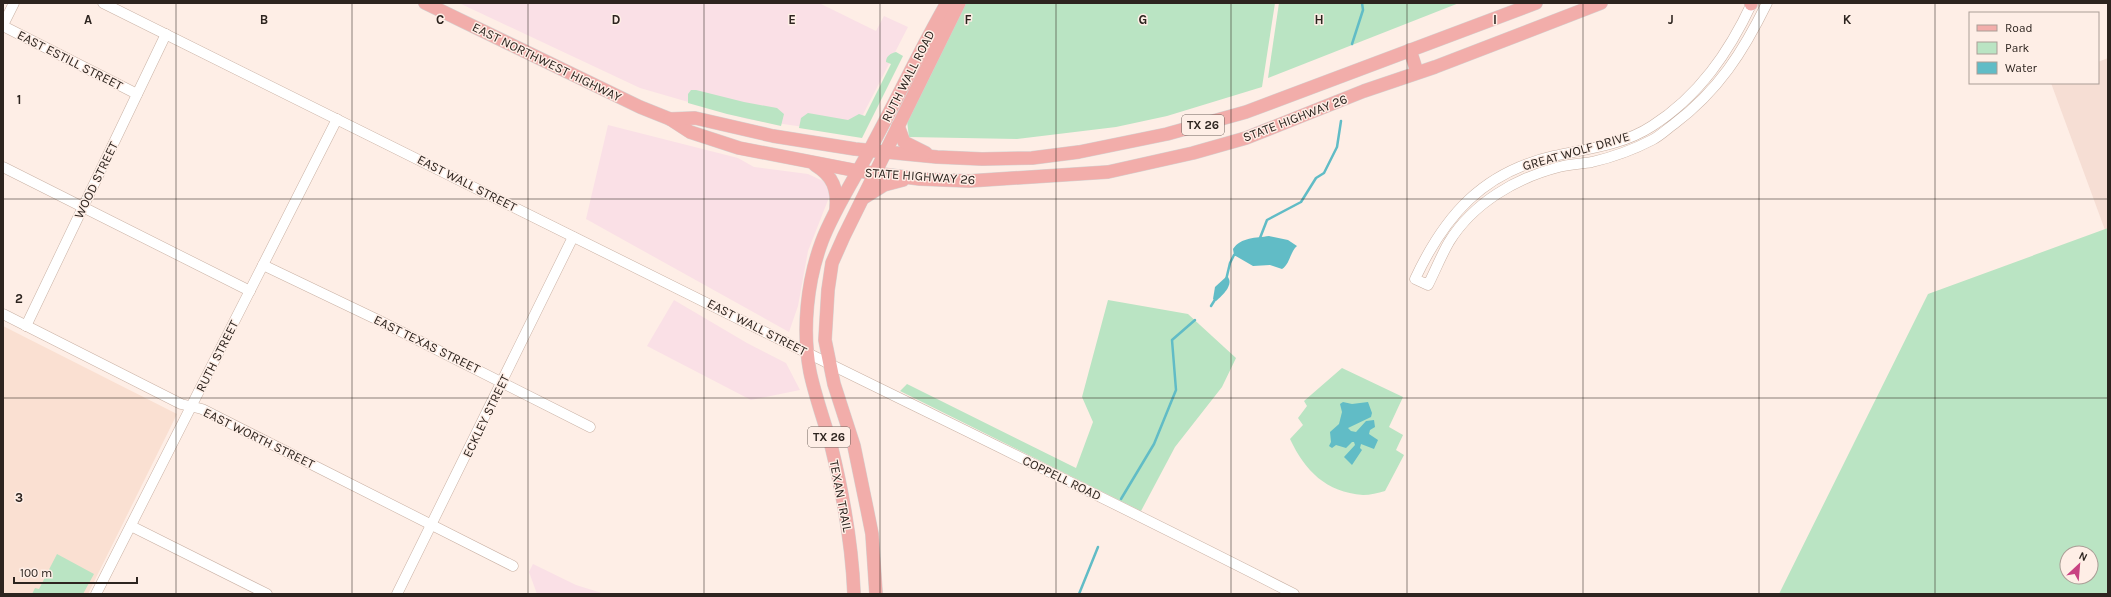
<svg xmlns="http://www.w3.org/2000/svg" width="2111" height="597" font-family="Karla,sans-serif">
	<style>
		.commercial { fill: #fae0e6 }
		.industrial { fill: #f6ded4 }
		.built { fill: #fae0d2 }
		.green { fill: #bae4c3; fill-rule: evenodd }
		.water { fill: #61bcc6 }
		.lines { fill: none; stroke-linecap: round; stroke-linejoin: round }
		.stream { stroke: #61bcc6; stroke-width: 2.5 }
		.minor-casing { stroke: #c9b1a4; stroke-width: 11 }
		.major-casing { stroke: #d5d3d2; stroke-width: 14 }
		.minor { stroke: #fff; stroke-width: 10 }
		.major { stroke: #f2adaa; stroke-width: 13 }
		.grid { fill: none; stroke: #2d241f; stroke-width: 1; stroke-opacity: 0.55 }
		.labels { text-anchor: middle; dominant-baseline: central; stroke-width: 3; stroke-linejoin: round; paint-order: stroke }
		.shield { fill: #feeee6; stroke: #6c615b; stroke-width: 1 }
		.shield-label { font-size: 12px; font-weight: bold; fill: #2d241f }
		.street-label { font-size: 13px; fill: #2d241f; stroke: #feeee6 }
		.grid-label { font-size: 13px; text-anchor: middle; font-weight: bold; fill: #2d241f; stroke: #feeee6; stroke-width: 3; stroke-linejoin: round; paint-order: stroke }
	</style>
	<rect width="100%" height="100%" fill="#feeee6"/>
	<!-- commercial -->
	<g class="commercial">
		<polygon points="459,3 819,3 876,31 884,16 908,27 853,134 747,119 640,88"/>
		<polygon points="608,125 738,158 754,167 808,174 823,181 828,188 830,195 808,251 798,306 789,332 586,219"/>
		<polygon points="674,300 747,343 786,363 800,390 751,400 647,346"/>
		<polygon points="533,564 576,585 605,594 537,594 529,572"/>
	</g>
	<!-- industrial -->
	<polygon class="industrial" points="2108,58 2108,228 2105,230 2051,83 2098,83 2098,62"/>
	<!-- built -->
	<polygon class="built" points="3,326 177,414 88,594 3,594"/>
	<!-- green -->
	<g class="green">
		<polygon points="966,3 1275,3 1262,87 1167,116 1116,127 1017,139 909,137 907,121"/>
		<polygon points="1279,3 1459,3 1268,78"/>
		<path d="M 896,52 L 903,56 L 862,138 L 799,128 L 801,118 L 808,113 L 848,120 L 859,114 L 865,116 L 891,64 L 886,62 C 886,56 891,53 896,52 Z"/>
		<polygon points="691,90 696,90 744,102 777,108 784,114 781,126 727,114 688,103 688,94"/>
		<path d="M 2108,228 L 2108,594 L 1779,594 L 1928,294 ZM 2067,553 L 2091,553 L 2091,577 L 2067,577 Z"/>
		<polygon points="1108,300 1188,314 1236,358 1222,387 1175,447 1141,511 900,391 907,384 1076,468 1093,422 1082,397"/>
		<path d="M 1342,368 L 1403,397 L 1389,427 L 1403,435 L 1396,450 L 1404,455 L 1385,491 C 1378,493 1370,495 1363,495 C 1326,492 1305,471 1290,439 L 1303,425 L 1298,418 L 1307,406 L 1304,401 Z"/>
		<polygon points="57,554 94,574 83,594 32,594 35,588 39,589"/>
	</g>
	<!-- water -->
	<g class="water">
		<path d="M 1269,236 L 1288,240 L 1297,246 C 1290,252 1290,264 1282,269 L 1270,265 L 1253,266 L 1234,255 L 1233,249 C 1241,237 1256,238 1269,236 Z"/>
		<path d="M 1227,276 C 1235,284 1222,296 1216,301 L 1213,299 L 1215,287 Z"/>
		<polygon points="1343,402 1352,404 1368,402 1372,413 1371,417 1348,428 1351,431 1356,432 1366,421 1374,420 1375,427 1370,430 1369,434 1378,440 1374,449 1361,444 1360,448 1362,450 1352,465 1344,457 1355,445 1354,442 1352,442 1346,448 1336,445 1332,448 1329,446 1331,442 1330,432 1339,424 1342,412 1340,404"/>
	</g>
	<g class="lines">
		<!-- stream -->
		<g class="stream">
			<polyline points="1352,44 1363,10 1362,3"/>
			<polyline points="1260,238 1267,220 1301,202 1316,178 1324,173 1337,147 1341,121"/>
			<polyline points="1226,280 1230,263 1234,255 1237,254"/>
			<polyline points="1211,306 1216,298"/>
			<polyline points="1121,499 1154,444 1176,390 1172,340 1195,320"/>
			<polyline points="1079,594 1098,547"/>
		</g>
		<!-- minor casing -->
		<g class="minor-casing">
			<g id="minor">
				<path d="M 103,3 C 329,115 554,228 779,339 C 951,424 1124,507 1294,594"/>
				<path d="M 1752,3 C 1729,52 1699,96 1652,126 C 1623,145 1587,149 1554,156 C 1483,172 1445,215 1415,279 L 1428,285 C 1435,271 1441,256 1449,242 C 1473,203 1516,178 1559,167 C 1570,164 1581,164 1592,162 C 1613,157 1633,150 1652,140 C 1660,136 1667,129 1674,124 C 1718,91 1743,52 1767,3"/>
				<polyline points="3,25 14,3"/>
				<polyline points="3,26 137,94"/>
				<polyline points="3,167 250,291"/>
				<polyline points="263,265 378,320 590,427"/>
				<polyline points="3,314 181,404 202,409 513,566"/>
				<polyline points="26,326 166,34"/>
				<polyline points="131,526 267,594"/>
				<polyline points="96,594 337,119"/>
				<polyline points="397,594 573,237"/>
			</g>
		</g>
		<!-- major casing -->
		<g class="major-casing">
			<g id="major">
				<polyline points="425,3 640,107 670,119 690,132 739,148 858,171 920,179 969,181 1108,172 1193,153 1246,138 1364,91 1435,67 1601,3"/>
				<polyline points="1751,3 1751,4"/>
				<polyline points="1410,50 1417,72"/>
				<polyline points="670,119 695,118 773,136 855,149 937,157 982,159 1032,158 1079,152 1167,134 1246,112 1536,3"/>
				<polyline points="898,126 904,142 926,153"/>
				<path d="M 815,165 C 833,176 838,189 836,210"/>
				<polyline points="865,197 884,185 903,180"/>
				<path d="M 854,594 C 852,543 843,494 831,445 C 824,420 815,396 810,372 C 802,330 807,281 822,241 C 836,205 858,174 875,140 C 899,95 921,48 947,3"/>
				<polyline points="876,594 872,534 867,509 854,446 834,384 825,340 828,290 832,263 844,236 959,3"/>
			</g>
		</g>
		<!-- minor -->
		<use href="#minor" class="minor"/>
		<!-- major -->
		<use href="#major" class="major"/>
	</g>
	<!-- grid -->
	<path class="grid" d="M 176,3 L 176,594M 352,3 L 352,594M 528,3 L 528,594M 704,3 L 704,594M 880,3 L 880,594M 1056,3 L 1056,594M 1231,3 L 1231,594M 1407,3 L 1407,594M 1583,3 L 1583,594M 1759,3 L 1759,594M 1935,3 L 1935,594M 3,199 L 2108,199M 3,398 L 2108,398"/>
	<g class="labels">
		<!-- shield labels -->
		<g class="shield">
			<rect x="1182" y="115" width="42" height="20" rx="3"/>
			<rect x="808" y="427" width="42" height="20" rx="3"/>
		</g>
		<g class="shield-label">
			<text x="1203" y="125">TX 26</text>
			<text x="829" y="437">TX 26</text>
		</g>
		<!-- street labels -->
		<g class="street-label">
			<text transform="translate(70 60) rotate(27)">EAST ESTILL STREET</text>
			<text transform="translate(547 62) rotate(26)">EAST NORTHWEST HIGHWAY</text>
			<text transform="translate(908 76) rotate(-63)">RUTH WALL ROAD</text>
			<text transform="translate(1295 118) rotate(-21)">STATE HIGHWAY 26</text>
			<text transform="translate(1576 151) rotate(-16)">GREAT WOLF DRIVE</text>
			<text transform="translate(920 176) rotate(4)">STATE HIGHWAY 26</text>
			<text transform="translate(96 180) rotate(-64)">WOOD STREET</text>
			<text transform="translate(467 183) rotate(27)">EAST WALL STREET</text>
			<text transform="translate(757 327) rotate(27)">EAST WALL STREET</text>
			<text transform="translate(427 344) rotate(26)">EAST TEXAS STREET</text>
			<text transform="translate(217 356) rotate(-63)">RUTH STREET</text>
			<text transform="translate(486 416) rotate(-64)">ECKLEY STREET</text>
			<text transform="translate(259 438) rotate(26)">EAST WORTH STREET</text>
			<text transform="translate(1062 478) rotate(26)">COPPELL ROAD</text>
			<text transform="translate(841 496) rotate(79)">TEXAN TRAIL</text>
		</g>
	</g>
	<g class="grid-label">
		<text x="88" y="24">A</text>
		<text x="264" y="24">B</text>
		<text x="440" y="24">C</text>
		<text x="616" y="24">D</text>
		<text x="792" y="24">E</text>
		<text x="968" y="24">F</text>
		<text x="1143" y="24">G</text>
		<text x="1319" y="24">H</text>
		<text x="1495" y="24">I</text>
		<text x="1671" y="24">J</text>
		<text x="1847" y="24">K</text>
		<text x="19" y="104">1</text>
		<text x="19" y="303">2</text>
		<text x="19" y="502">3</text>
	</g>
	<!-- border -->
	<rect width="2111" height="597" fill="none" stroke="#2d241f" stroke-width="8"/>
	<!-- legend -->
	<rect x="1969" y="12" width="130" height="72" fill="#feeee6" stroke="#aa9d96"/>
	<rect x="1977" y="25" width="20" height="6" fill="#f2adaa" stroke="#aa9d96"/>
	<text x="2005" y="32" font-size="12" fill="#2d241f">Road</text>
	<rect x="1977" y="42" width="20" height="12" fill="#bae4c3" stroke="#aa9d96"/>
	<text x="2005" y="52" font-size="12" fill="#2d241f">Park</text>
	<rect x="1977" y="62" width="20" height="12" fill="#61bcc6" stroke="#aa9d96"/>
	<text x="2005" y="72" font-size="12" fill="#2d241f">Water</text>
	<!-- north arrow -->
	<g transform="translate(2079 565) rotate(26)"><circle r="19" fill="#feeee6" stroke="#aa9d96"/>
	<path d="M0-3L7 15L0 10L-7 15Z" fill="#c84282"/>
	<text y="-6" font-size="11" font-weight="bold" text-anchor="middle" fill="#2d241f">N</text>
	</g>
	<!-- scale -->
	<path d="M14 577v6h123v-6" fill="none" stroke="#2d241f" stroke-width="2"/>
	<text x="20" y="577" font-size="12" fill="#2d241f" stroke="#feeee6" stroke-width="3" paint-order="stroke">100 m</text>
</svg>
